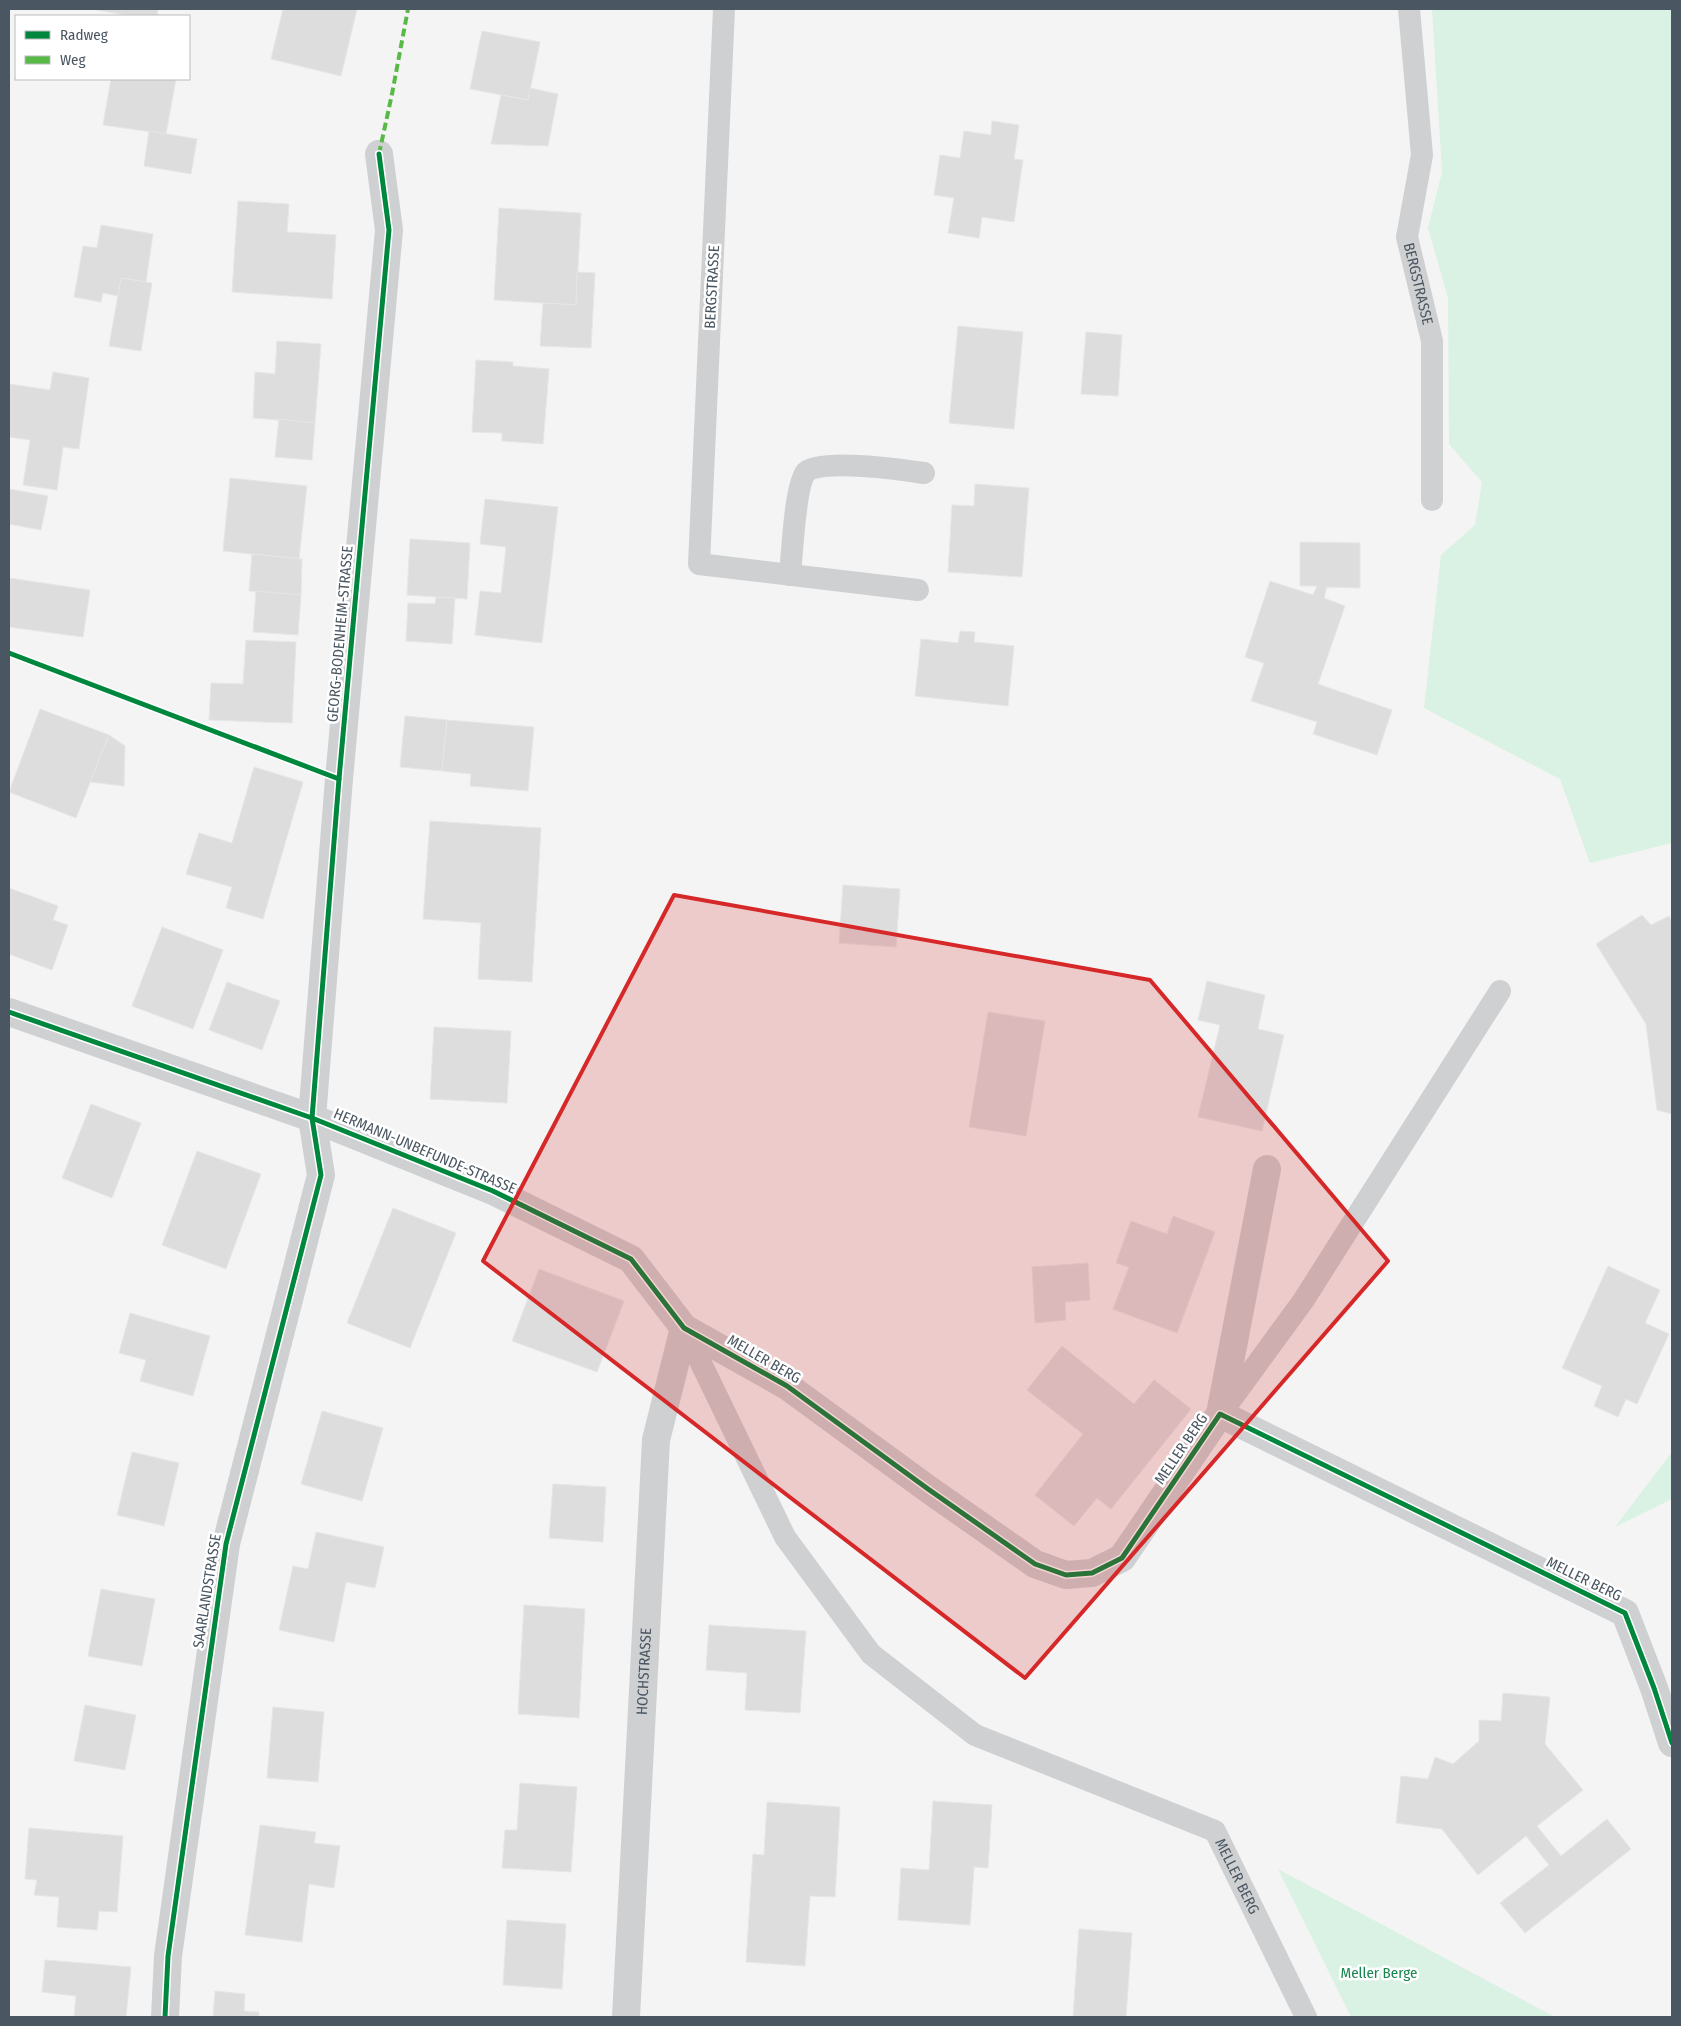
<svg xmlns="http://www.w3.org/2000/svg" width="1681" height="2026" font-family="'Fira Sans Condensed',sans-serif">
	<style>
		.green { fill: #d9f2e3 }
		.building { fill: #ddddde; stroke: #e5e6e7 }
		.lines { fill: none; stroke-linecap: round; stroke-linejoin: round }
		.service { stroke: #ced0d2; stroke-width: 22 }
		.minor { stroke: #ced0d2; stroke-width: 28 }
		.quiet { stroke: #58b947; stroke-width: 4; stroke-dasharray: 8 4; stroke-linecap: butt }
		.cycleway-casing { stroke: #fff; stroke-width: 8 }
		.cycleway { stroke: #00873e; stroke-width: 5 }
		.marked { fill: #d62828; fill-opacity: 0.2; stroke: #d62828; stroke-width: 4; stroke-linejoin: round }
		.labels { text-anchor: middle; dominant-baseline: central; stroke-width: 5; stroke-linejoin: round; paint-order: stroke }
		.street-label { font-size: 15px; fill: #4a5661; stroke: #fff }
		.park-label { font-size: 15px; fill: #17864f; stroke: #fff }
	</style>
	<rect width="100%" height="100%" fill="#f4f4f4"/>
	<!-- green -->
	<g class="green">
		<polygon points="1432,9 1672,9 1672,843 1590,863 1560,779 1424,708 1441,555 1475,525 1482,482 1449,444 1448,298 1428,228 1442,172"/>
		<polygon points="1672,1452 1672,1499 1615,1527"/>
		<polygon points="1278,1869 1555,2017 1351,2017"/>
	</g>
	<!-- building -->
	<g class="building">
		<polygon points="91,9 158,9 157,16 131,16"/>
		<polygon points="283,9 357,9 341,76 271,59"/>
		<polygon points="482,31 540,42 528,100 470,89"/>
		<polygon points="111,79 176,79 166,134 103,125"/>
		<polygon points="530,88 558,94 548,146 491,144 501,95 528,100"/>
		<polygon points="992,121 1019,125 1014,159 1023,160 1014,222 982,217 979,238 948,233 954,198 934,195 940,155 960,158 964,131 991,135"/>
		<polygon points="149,131 197,139 191,174 144,166"/>
		<polygon points="238,201 289,204 287,232 336,235 332,299 232,292"/>
		<polygon points="499,208 581,213 576,305 494,300"/>
		<polygon points="101,225 153,234 146,282 121,278 118,296 103,293 101,302 74,297 83,246 97,248"/>
		<polygon points="577,272 595,273 591,348 540,346 543,303 576,305"/>
		<polygon points="121,278 152,283 141,351 109,346"/>
		<polygon points="958,326 1023,332 1014,429 949,423"/>
		<polygon points="1086,332 1122,335 1118,396 1081,394"/>
		<polygon points="277,341 321,344 315,423 253,418 255,372 275,374"/>
		<polygon points="476,360 513,362 513,366 549,369 543,444 502,441 502,433 472,432"/>
		<polygon points="53,372 89,378 79,449 63,447 57,490 23,485 30,440 9,437 9,384 50,390"/>
		<polygon points="279,419 315,423 312,460 275,457"/>
		<polygon points="230,478 307,486 299,559 223,551"/>
		<polygon points="975,484 1029,488 1022,577 948,572 952,505 974,506"/>
		<polygon points="9,489 48,496 41,530 9,524"/>
		<polygon points="485,499 558,507 542,643 475,635 480,591 501,593 506,547 480,544"/>
		<polygon points="410,539 470,543 467,599 407,595"/>
		<polygon points="1300,542 1360,543 1360,588 1327,587 1324,598 1345,606 1318,684 1392,710 1377,755 1313,734 1317,722 1251,701 1264,663 1245,657 1270,581 1313,595 1317,586 1300,586"/>
		<polygon points="252,554 302,559 301,595 249,591"/>
		<polygon points="9,578 90,590 83,637 9,627"/>
		<polygon points="256,591 301,595 298,635 253,632"/>
		<polygon points="436,597 455,598 452,644 406,641 408,603 435,604"/>
		<polygon points="960,631 975,632 974,642 1014,646 1008,706 915,696 921,639 958,643"/>
		<polygon points="246,640 296,642 292,723 209,720 211,683 243,684"/>
		<polygon points="40,709 109,735 76,818 9,792"/>
		<polygon points="405,716 447,720 442,771 400,767"/>
		<polygon points="447,720 534,727 528,791 470,786 471,774 442,771"/>
		<polygon points="109,735 125,746 124,786 90,782"/>
		<polygon points="254,767 303,782 263,919 226,908 232,887 186,874 199,833 232,843"/>
		<polygon points="430,821 541,828 532,982 478,979 481,923 423,919"/>
		<polygon points="843,885 900,889 896,947 839,943"/>
		<polygon points="9,888 58,906 53,920 68,925 52,970 9,954"/>
		<polygon points="1642,915 1651,925 1669,916 1672,922 1672,1114 1657,1110 1646,1024 1596,944"/>
		<polygon points="162,927 223,950 193,1029 132,1006"/>
		<polygon points="1207,981 1265,995 1258,1029 1284,1035 1262,1131 1198,1117 1220,1025 1198,1020"/>
		<polygon points="227,982 280,1001 262,1050 209,1030"/>
		<polygon points="988,1012 1045,1021 1026,1136 969,1127"/>
		<polygon points="434,1027 511,1031 507,1103 430,1099"/>
		<polygon points="91,1104 141,1123 112,1198 62,1178"/>
		<polygon points="197,1151 261,1174 226,1269 162,1245"/>
		<polygon points="393,1208 456,1233 410,1348 347,1323"/>
		<polygon points="1173,1216 1215,1232 1177,1333 1113,1309 1129,1267 1116,1263 1131,1221 1167,1234"/>
		<polygon points="1088,1263 1090,1300 1065,1302 1066,1320 1035,1323 1032,1267"/>
		<polygon points="1608,1266 1660,1290 1645,1323 1669,1334 1637,1404 1626,1399 1618,1417 1594,1406 1602,1386 1562,1368"/>
		<polygon points="539,1269 624,1301 597,1372 512,1341"/>
		<polygon points="130,1313 210,1336 193,1396 140,1381 146,1360 119,1353"/>
		<polygon points="1062,1346 1134,1404 1154,1380 1191,1409 1111,1509 1097,1498 1074,1526 1035,1495 1083,1434 1027,1390"/>
		<polygon points="322,1411 383,1428 362,1501 301,1484"/>
		<polygon points="132,1452 179,1463 164,1526 117,1515"/>
		<polygon points="553,1484 606,1487 603,1542 549,1538"/>
		<polygon points="316,1532 384,1547 375,1588 346,1582 334,1642 279,1630 293,1566 308,1569"/>
		<polygon points="101,1589 155,1599 142,1666 88,1656"/>
		<polygon points="524,1605 585,1609 579,1718 518,1714"/>
		<polygon points="709,1625 806,1631 800,1713 745,1710 747,1673 706,1670"/>
		<polygon points="1503,1693 1550,1697 1545,1744 1583,1790 1537,1826 1561,1856 1607,1819 1631,1849 1525,1933 1500,1903 1549,1865 1526,1836 1478,1875 1442,1829 1396,1823 1401,1776 1428,1779 1435,1757 1453,1764 1479,1741 1479,1720 1501,1721"/>
		<polygon points="85,1705 136,1715 125,1770 74,1761"/>
		<polygon points="273,1707 324,1712 318,1782 267,1778"/>
		<polygon points="520,1783 577,1787 571,1872 502,1868 505,1830 517,1830"/>
		<polygon points="933,1801 992,1805 988,1868 974,1867 970,1925 898,1920 901,1868 929,1870"/>
		<polygon points="767,1802 840,1807 835,1897 810,1896 805,1966 746,1962 753,1854 764,1855"/>
		<polygon points="260,1825 316,1832 314,1843 340,1846 334,1888 309,1884 302,1942 245,1935"/>
		<polygon points="29,1828 123,1836 117,1912 99,1911 97,1930 57,1927 59,1897 34,1895 37,1880 25,1879"/>
		<polygon points="507,1920 566,1924 562,1989 503,1985"/>
		<polygon points="1079,1929 1132,1933 1126,2017 1073,2017"/>
		<polygon points="45,1960 131,1967 126,2017 74,2017 76,1996 42,1992"/>
		<polygon points="215,1991 245,1994 244,2011 259,2012 259,2017 213,2017"/>
	</g>
	<g class="lines">
		<!-- service -->
		<g class="service">
			<polyline points="724,9 699,564 918,590"/>
			<path id="s1" d="M 1409,9 L 1422,155 L 1407,237 L 1432,341 L 1432,500"/>
			<path d="M 790,575 C 792,555 795,485 806,472 C 819,458 904,470 924,473"/>
			<path id="s2" d="M 684,1328 L 785,1537 L 871,1654 L 975,1735 L 1215,1831 L 1306,2017"/>
			<polyline points="1222,1412 1303,1301 1500,991"/>
		</g>
		<!-- minor -->
		<g class="minor">
			<polyline points="9,1012 312,1118 493,1191 631,1259 684,1328 787,1386 928,1489 1035,1564 1066,1575 1092,1573 1122,1558 1220,1414 1625,1613 1654,1688 1672,1743"/>
			<polyline points="1220,1414 1267,1169"/>
			<polyline points="165,2017 168,1956 226,1544 321,1175 312,1118 339,779 389,230 379,154"/>
			<path id="s3" d="M 626,2017 L 656,1440 L 684,1328"/>
		</g>
		<!-- quiet -->
		<polyline class="quiet" points="379,154 392,94 408,9"/>
		<!-- cycleway casing -->
		<g class="cycleway-casing">
			<g id="cycleway">
				<polyline points="9,653 339,779"/>
				<polyline points="9,1012 312,1118 493,1191 631,1259 684,1328 787,1386 928,1489 1035,1564 1066,1575 1092,1573 1122,1558 1220,1414 1625,1613 1654,1688 1672,1743"/>
				<polyline points="165,2017 168,1956 226,1544 321,1175 312,1118 339,779 389,230 379,154"/>
			</g>
		</g>
		<!-- cycleway -->
		<use href="#cycleway" class="cycleway"/>
	</g>
	<!-- marked area -->
	<path class="marked" d="M 674,895 L 1150,980 L 1388,1261 L 1025,1678 L 483,1261 Z"/>
	<g class="labels">
		<!-- street labels -->
		<g class="street-label">
			<text stroke="none"><textPath href="#s1" startOffset="278">BERGSTRASSE</textPath></text>
			<text transform="translate(712 287) rotate(-87)">BERGSTRASSE</text>
			<text transform="translate(340 634) rotate(-85)">GEORG-BODENHEIM-STRASSE</text>
			<text transform="translate(425 1151) rotate(23)">HERMANN-UNBEFUNDE-STRASSE</text>
			<text transform="translate(764 1359) rotate(30)">MELLER BERG</text>
			<text transform="translate(1181 1449) rotate(-56)">MELLER BERG</text>
			<text transform="translate(1584 1579) rotate(26)">MELLER BERG</text>
			<text transform="translate(207 1591) rotate(-81)">SAARLANDSTRASSE</text>
			<text stroke="none"><textPath href="#s3" startOffset="346">HOCHSTRASSE</textPath></text>
			<text stroke="none"><textPath href="#s2" startOffset="818">MELLER BERG</textPath></text>
		</g>
		<!-- park labels -->
		<g class="park-label">
			<text x="1379" y="1973">Meller Berge</text>
		</g>
	</g>
	<!-- border -->
	<rect width="1681" height="2026" fill="none" stroke="#4a5661" stroke-width="20"/>
	<!-- legend -->
	<rect x="15" y="15" width="175" height="65" fill="#ffffff" stroke="#b7bbc0"/>
	<rect x="25" y="31" width="25" height="8" fill="#00873e" stroke="#b7bbc0"/>
	<text x="60" y="40" font-size="15" fill="#4a5661">Radweg</text>
	<rect x="25" y="56" width="25" height="8" fill="#58b947" stroke="#b7bbc0"/>
	<text x="60" y="65" font-size="15" fill="#4a5661">Weg</text>
</svg>
